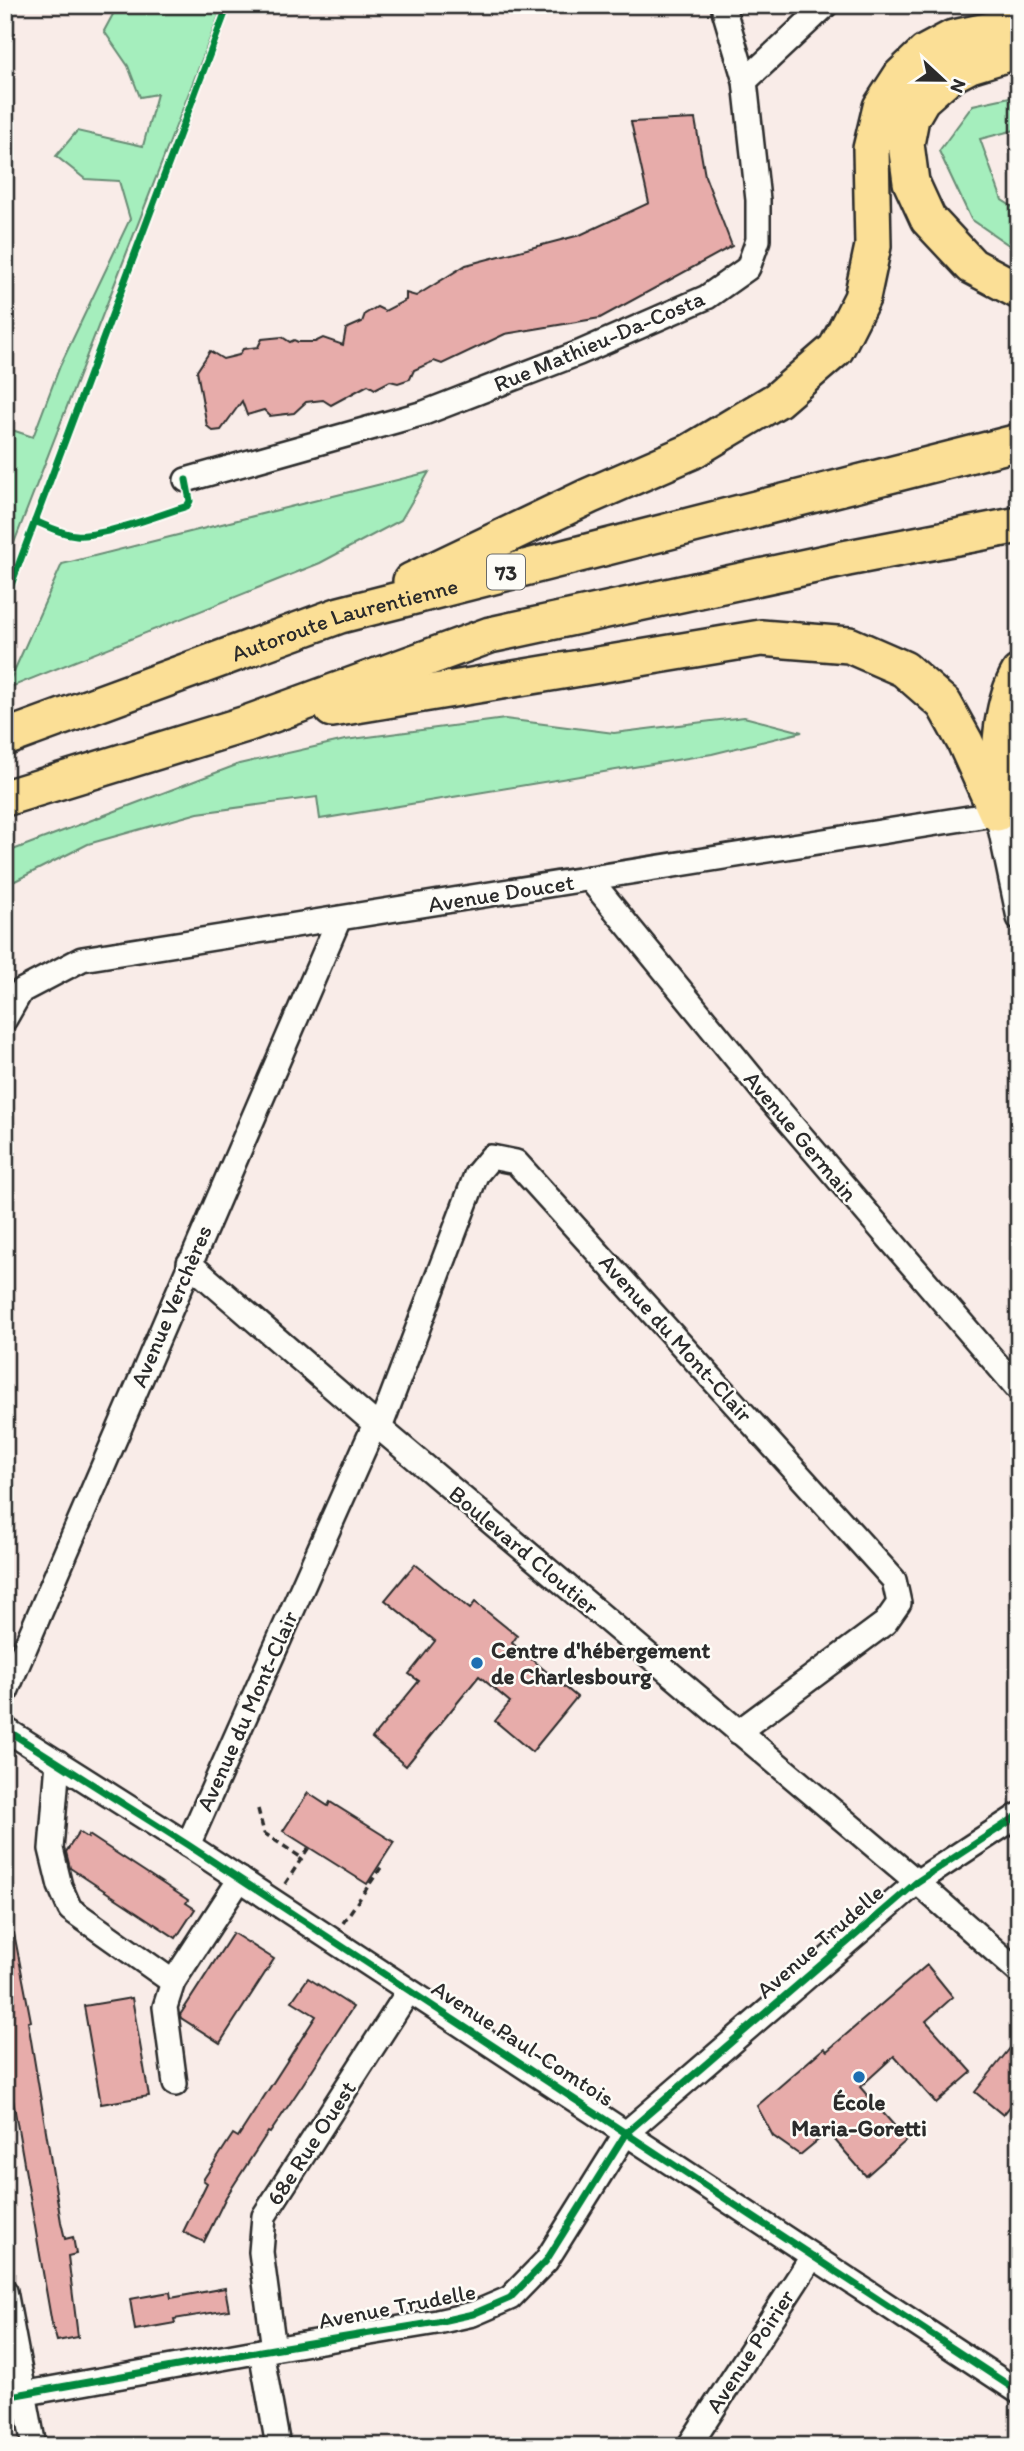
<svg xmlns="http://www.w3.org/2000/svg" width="1024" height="2451" font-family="Itim,sans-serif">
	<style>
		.green { fill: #a5eebd; stroke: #688c74; stroke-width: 2 }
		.building { fill: #e7acaa; stroke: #2b2b2b; stroke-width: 2 }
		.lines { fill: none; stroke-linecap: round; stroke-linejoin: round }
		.minor-casing { stroke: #2b2b2b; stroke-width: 28 }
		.highway-casing { stroke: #2b2b2b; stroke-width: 40 }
		.path { stroke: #2b2b2b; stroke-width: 3.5; stroke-dasharray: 7 5; stroke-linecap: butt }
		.minor { stroke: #fdfcf7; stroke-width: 23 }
		.highway { stroke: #fbdf96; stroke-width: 35 }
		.cycleway-casing { stroke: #fdfcf7; stroke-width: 11 }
		.cycleway { stroke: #00873e; stroke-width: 7 }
		.poi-dot { fill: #1f6fb2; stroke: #fdfcf7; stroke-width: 2.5 }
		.labels { text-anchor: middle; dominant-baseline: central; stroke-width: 5; stroke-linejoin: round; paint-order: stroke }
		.shield { fill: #fdfcf7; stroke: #6a6a68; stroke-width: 2 }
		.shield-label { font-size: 21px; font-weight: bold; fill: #2b2b2b }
		.street-label { font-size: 23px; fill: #2b2b2b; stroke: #fdfcf7 }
		.poi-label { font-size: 23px; font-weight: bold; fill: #2b2b2b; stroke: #fdfcf7; text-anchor: start }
	</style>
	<rect width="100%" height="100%" fill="#f9ece8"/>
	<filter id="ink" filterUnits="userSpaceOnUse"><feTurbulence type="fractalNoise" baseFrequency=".0143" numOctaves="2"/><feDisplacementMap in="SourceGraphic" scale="14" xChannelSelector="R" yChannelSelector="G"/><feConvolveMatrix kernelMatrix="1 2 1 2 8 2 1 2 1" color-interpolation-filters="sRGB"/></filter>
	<g filter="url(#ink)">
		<!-- green -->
		<g class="green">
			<polygon points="118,5 223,5 5,566 5,434 9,429 33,437 60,366 130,219 119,181 85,179 56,156 77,131 143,146 157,94 140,97 128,66 104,31"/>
			<polygon points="1019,95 1019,129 980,139 1002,200 1019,211 1019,252 971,219 939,151 973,105"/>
			<polygon points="429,472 401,520 320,563 6,689 62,564"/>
			<polygon points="744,717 802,732 712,754 320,819 317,797 198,813 88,844 5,886 5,853 239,764 345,740 505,719 614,733"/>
		</g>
		<!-- building -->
		<g class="building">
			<polygon points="695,119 705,176 732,246 600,318 505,334 442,364 434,361 414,370 410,379 398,383 390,381 375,389 368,385 331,405 323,400 306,402 294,413 270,416 264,410 247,415 242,401 221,430 213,431 207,426 197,371 210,351 223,359 239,355 243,349 258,347 262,339 282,337 290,342 294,340 298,342 315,342 323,338 343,345 346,329 362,322 365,314 377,307 385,311 406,300 406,293 416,296 466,265 580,235 649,203 631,122"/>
			<polygon points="415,1564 470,1609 475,1602 517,1636 512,1643 577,1697 532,1752 495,1721 510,1702 479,1676 406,1766 372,1738 419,1681 409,1674 435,1641 385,1600"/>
			<polygon points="308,1793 328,1806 330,1802 394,1842 367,1884 283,1831"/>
			<polygon points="79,1832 88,1838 89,1835 188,1900 186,1903 195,1909 176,1938 70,1868 66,1852"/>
			<polygon points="14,1933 31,2021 28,2022 61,2222 65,2239 73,2237 76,2254 68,2256 78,2337 57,2341 54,2330 53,2330 12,2094 10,2094 5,2067 5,1934"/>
			<polygon points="233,1933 274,1959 220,2043 181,2018 180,2015"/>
			<polygon points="927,1965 953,1997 926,2021 972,2072 936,2103 894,2056 860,2087 907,2140 866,2176 828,2132 800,2155 773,2136 757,2106 824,2048 827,2051"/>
			<polygon points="308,1978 353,2007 303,2084 270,2133 268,2132 226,2197 204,2242 183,2232 207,2183 203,2180 233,2134 238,2137 316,2016 292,2001"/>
			<polygon points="132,1998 149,2096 101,2104 84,2006"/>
			<polygon points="1019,2037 1019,2109 1012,2104 1003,2115 975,2092"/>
			<polygon points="225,2288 229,2310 174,2319 175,2323 135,2330 130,2299 170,2292 171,2298"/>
		</g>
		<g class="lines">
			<!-- minor casing -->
			<g class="minor-casing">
				<g id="minor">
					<polyline points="745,81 826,5"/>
					<polyline points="186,480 424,413 579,353 707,297 748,268 758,240 758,200 745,81 724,10 727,5"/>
					<polyline points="997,813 1019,918"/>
					<polyline points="589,878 767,1096 1019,1390"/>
					<polyline points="5,1019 21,991 82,959 1019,810"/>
					<polyline points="189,1263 375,1424 917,1882 1019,1972"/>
					<polyline points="380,1428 476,1175 491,1157 516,1162 894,1580 899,1603 885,1623 738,1732"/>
					<polyline points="5,1694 339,919"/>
					<polyline points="5,1729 188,1845 1019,2392"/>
					<polyline points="58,1762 51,1849 60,1886 70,1909 173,1982"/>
					<polyline points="188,1845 375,1424"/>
					<polyline points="175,2084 165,2007 173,1982 240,1879"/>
					<polyline points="5,2291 34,2446"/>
					<polyline points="274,2349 261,2252 264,2216 408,1992"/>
					<polyline points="261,2351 278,2446"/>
					<polyline points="5,2397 261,2351 437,2322 473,2314 510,2298 546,2261 626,2133 917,1882 1019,1815"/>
					<polyline points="689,2446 812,2257"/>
				</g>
			</g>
			<!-- highway casing -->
			<g class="highway-casing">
				<g id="highway">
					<polyline points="1019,50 970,65 947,77 922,99 911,118 906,144 911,182 928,219 972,266 1019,291"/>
					<polyline points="411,581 589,496 690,452 777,400 836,349 862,298 873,246 871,149 881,107 901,76 925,53 953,38 1019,24"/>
					<polyline points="332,709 761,638 849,645 904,669 944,704 965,742 997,813"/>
					<path id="s1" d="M 5,738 L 340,615 L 1019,442"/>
					<polyline points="5,798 246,724 490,635 848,558 1019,525"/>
					<path d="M 997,806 C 1000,765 998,709 1019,673"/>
				</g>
			</g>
			<!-- path -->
			<g class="path">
				<polyline points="258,1809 264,1833 302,1858"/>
				<polyline points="285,1884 309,1847"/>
				<polyline points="343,1923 382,1866 380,1864"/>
			</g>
			<!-- minor -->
			<use href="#minor" class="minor"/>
			<!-- highway -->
			<use href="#highway" class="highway"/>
			<!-- cycleway casing -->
			<g class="cycleway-casing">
				<g id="cycleway">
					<path d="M 35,521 C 49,527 62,534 76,535 C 99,538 163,514 187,506 L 190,501 L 186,480"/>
					<polyline points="5,601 228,5"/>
					<polyline points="5,1729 188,1845 1019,2392"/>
					<polyline points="5,2397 261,2351 437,2322 473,2314 510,2298 546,2261 626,2133 917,1882 1019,1815"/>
				</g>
			</g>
			<!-- cycleway -->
			<use href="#cycleway" class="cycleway"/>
		</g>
	</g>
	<!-- markers -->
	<g class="poi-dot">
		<circle cx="477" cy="1663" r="7"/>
		<circle cx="859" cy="2077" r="7"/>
	</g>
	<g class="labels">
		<!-- shield labels -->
		<rect class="shield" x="487" y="554.5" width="38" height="35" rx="5"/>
		<g class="shield-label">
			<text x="506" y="572">73</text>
		</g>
		<!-- street labels -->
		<g class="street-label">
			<text transform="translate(599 341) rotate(-23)">Rue Mathieu-Da-Costa</text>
			<text stroke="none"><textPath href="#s1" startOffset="360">Autoroute Laurentienne</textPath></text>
			<text transform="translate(501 893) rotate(-9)">Avenue Doucet</text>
			<text transform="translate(801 1136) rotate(50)">Avenue Germain</text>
			<text transform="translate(171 1306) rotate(-67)">Avenue Verchères</text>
			<text transform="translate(676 1338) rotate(48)">Avenue du Mont-Clair</text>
			<text transform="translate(524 1550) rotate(40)">Boulevard Cloutier</text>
			<text transform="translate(247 1711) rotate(-66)">Avenue du Mont-Clair</text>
			<text transform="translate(820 1941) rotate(-41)">Avenue Trudelle</text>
			<text transform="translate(523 2043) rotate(33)">Avenue Paul-Comtois</text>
			<text transform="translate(311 2143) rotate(-57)">68e Rue Ouest</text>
			<text transform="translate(397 2306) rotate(-11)">Avenue Trudelle</text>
			<text transform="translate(750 2351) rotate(-57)">Avenue Poirier</text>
		</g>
		<!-- poi labels -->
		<g class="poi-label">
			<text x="491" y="1650">Centre d'hébergement<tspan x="491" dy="26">de Charlesbourg</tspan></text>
			<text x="859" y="2102" text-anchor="middle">École<tspan x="859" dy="26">Maria-Goretti</tspan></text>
		</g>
	</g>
	<!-- margin -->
	<rect width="1024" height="2451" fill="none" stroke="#fdfcf7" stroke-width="28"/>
	<rect x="14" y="14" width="996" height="2423" fill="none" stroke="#2b2b2b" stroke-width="2.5" filter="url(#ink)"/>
	<!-- north arrow -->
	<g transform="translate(943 80) rotate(112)" stroke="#fdfcf7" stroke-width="5" paint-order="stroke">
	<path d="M0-5L12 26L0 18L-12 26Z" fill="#2b2b2b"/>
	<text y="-10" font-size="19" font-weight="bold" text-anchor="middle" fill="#2b2b2b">N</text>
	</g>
</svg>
